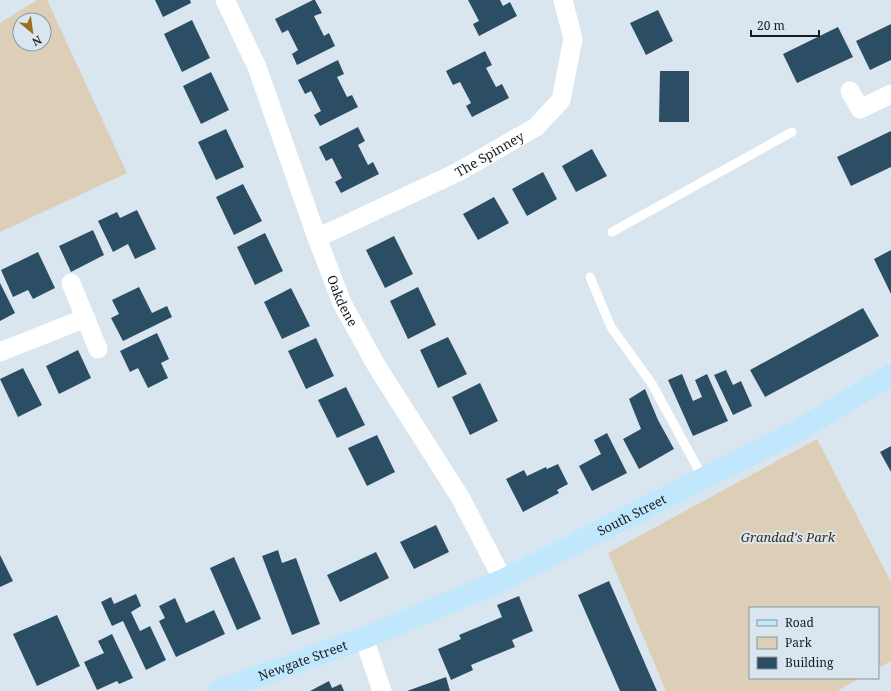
<svg xmlns="http://www.w3.org/2000/svg" width="891" height="691" font-family="'Noto Serif',serif">
	<style>
		.green { fill: #dcceb7; fill-rule: evenodd }
		.building { fill: #2c4e64 }
		.lines { fill: none; stroke-linecap: round; stroke-linejoin: round }
		.service { stroke: #fff; stroke-width: 9 }
		.minor { stroke: #fff; stroke-width: 19 }
		.secondary { stroke: #c1e7fc; stroke-width: 22 }
		.labels { text-anchor: middle; dominant-baseline: central; stroke-width: 4; stroke-linejoin: round; paint-order: stroke }
		.street-label { font-size: 13px; fill: #171c1f; stroke: #dae6ef }
		.park-label { font-size: 13px; font-style: italic; fill: #3c2c0e; stroke: #dae6ef }
	</style>
	<rect width="100%" height="100%" fill="#dae6ef"/>
	<!-- green -->
	<g class="green">
		<path d="M 37,0 L 47,0 L 127,173 L 0,232 L 0,23 ZM 20,20 L 44,20 L 44,44 L 20,44 Z"/>
		<polygon points="817,439 891,582 891,661 878,668 878,608 750,608 750,678 860,678 837,691 666,691 608,553"/>
	</g>
	<!-- building -->
	<g class="building">
		<polygon points="155,0 190,0 191,3 163,17"/>
		<polygon points="313,0 315,0 322,13 314,16 324,36 329,33 335,46 297,65 292,54 298,50 288,30 282,33 275,19"/>
		<polygon points="468,0 500,0 503,6 510,2 517,16 479,36 473,24 479,21"/>
		<polygon points="658,10 673,41 646,55 630,23"/>
		<polygon points="192,20 210,58 182,72 164,34"/>
		<polygon points="891,24 891,60 870,70 856,41"/>
		<polygon points="838,27 853,57 797,83 783,54"/>
		<polygon points="485,51 492,65 486,68 496,87 502,84 509,98 472,117 466,106 471,103 460,82 453,85 446,71"/>
		<polygon points="338,60 344,74 337,77 347,97 352,95 358,107 320,126 314,115 321,111 311,91 305,94 298,80"/>
		<polygon points="660,71 689,71 689,122 659,122"/>
		<polygon points="211,72 229,110 201,124 183,86"/>
		<polygon points="358,127 365,141 358,145 368,165 373,162 379,174 341,193 335,182 342,178 332,158 326,161 319,147"/>
		<polygon points="226,129 244,167 216,180 198,142"/>
		<polygon points="891,131 891,167 851,186 837,157"/>
		<polygon points="592,149 607,176 576,192 562,166"/>
		<polygon points="543,172 557,199 527,216 512,189"/>
		<polygon points="243,184 262,221 234,235 216,197"/>
		<polygon points="494,197 509,223 478,240 463,214"/>
		<polygon points="137,210 156,249 135,259 128,244 113,252 98,221 117,212 120,218"/>
		<polygon points="93,230 104,255 71,272 59,246"/>
		<polygon points="265,233 283,271 255,285 237,247"/>
		<polygon points="394,236 413,274 385,288 366,250"/>
		<polygon points="891,250 891,294 874,259"/>
		<polygon points="38,252 55,288 33,299 28,290 13,297 1,270"/>
		<polygon points="0,283 15,313 0,321"/>
		<polygon points="139,287 152,313 167,306 172,317 123,341 111,318 119,314 112,300"/>
		<polygon points="418,287 436,325 408,339 390,301"/>
		<polygon points="291,288 310,326 282,339 264,302"/>
		<polygon points="863,308 879,336 765,397 750,370"/>
		<polygon points="157,333 169,359 161,363 168,378 148,388 138,368 130,372 120,351"/>
		<polygon points="448,337 467,374 438,388 420,350"/>
		<polygon points="316,338 334,376 306,389 288,351"/>
		<polygon points="78,350 91,378 59,394 46,366"/>
		<polygon points="23,368 42,405 18,417 0,379"/>
		<polygon points="726,370 733,385 741,381 752,406 733,415 714,375"/>
		<polygon points="682,374 693,401 702,397 695,380 707,374 728,421 693,436 668,380"/>
		<polygon points="480,383 498,421 470,435 452,397"/>
		<polygon points="346,387 365,425 337,438 318,400"/>
		<polygon points="645,389 658,420 674,449 639,469 623,439 641,429 629,399"/>
		<polygon points="607,433 627,473 592,491 579,466 601,454 594,440"/>
		<polygon points="377,435 395,472 367,486 348,448"/>
		<polygon points="891,446 891,472 880,452"/>
		<polygon points="558,464 568,484 557,490 559,493 523,512 506,479 524,470 527,476 546,467 547,469"/>
		<polygon points="436,525 449,552 414,569 400,542"/>
		<polygon points="278,550 282,563 296,558 320,624 292,635 262,556"/>
		<polygon points="376,552 389,578 340,602 327,575"/>
		<polygon points="0,555 13,581 0,587"/>
		<polygon points="234,557 261,619 237,630 210,568"/>
		<polygon points="609,581 657,691 620,691 578,595"/>
		<polygon points="136,594 141,606 131,612 140,631 150,626 166,660 146,670 123,621 112,626 101,602 111,597 114,604"/>
		<polygon points="519,596 533,631 512,640 515,647 471,665 473,670 451,680 438,649 461,639 459,635 502,617 497,605"/>
		<polygon points="175,598 186,623 214,610 225,634 176,657 159,621 165,618 159,606"/>
		<polygon points="57,615 80,666 37,686 13,634"/>
		<polygon points="112,634 133,678 119,684 117,681 97,690 84,662 104,653 98,641"/>
		<polygon points="446,677 450,691 407,691"/>
		<polygon points="329,681 332,688 341,684 344,691 310,691"/>
	</g>
	<g class="lines">
		<!-- service -->
		<g class="service">
			<polyline points="612,232 792,132"/>
			<polyline points="590,277 611,327 652,384 703,478"/>
		</g>
		<!-- minor -->
		<g class="minor">
			<path id="s1" d="M 225,0 L 257,67 L 317,238 L 342,303 L 376,365 L 460,497 L 503,580"/>
			<polyline points="850,91 860,109 891,94"/>
			<path id="s2" d="M 317,238 L 458,172 L 536,127 L 561,100 L 573,39 L 563,0"/>
			<polyline points="71,283 98,349"/>
			<polyline points="0,352 86,318"/>
			<polyline points="364,638 382,691"/>
		</g>
		<!-- secondary -->
		<path class="secondary" id="s3" d="M 218,691 L 364,638 L 503,580 L 797,431 L 891,375"/>
	</g>
	<g class="labels">
		<!-- street labels -->
		<g class="street-label">
			<text stroke="none"><textPath href="#s2" startOffset="192">The Spinney</textPath></text>
			<text stroke="none"><textPath href="#s1" startOffset="323">Oakdene</textPath></text>
			<text stroke="none"><textPath href="#s3" startOffset="450">South Street</textPath></text>
			<text stroke="none"><textPath href="#s3" startOffset="90">Newgate Street</textPath></text>
		</g>
		<!-- park labels -->
		<g class="park-label">
			<text x="788" y="537">Grandad's Park</text>
		</g>
	</g>
	<!-- legend -->
	<rect x="749" y="607" width="130" height="72" fill="#dae6ef" stroke="#8c959c"/>
	<rect x="757" y="620" width="20" height="6" fill="#c1e7fc" stroke="#8c959c"/>
	<text x="785" y="627" font-size="12" fill="#171c1f">Road</text>
	<rect x="757" y="637" width="20" height="12" fill="#dcceb7" stroke="#8c959c"/>
	<text x="785" y="647" font-size="12" fill="#171c1f">Park</text>
	<rect x="757" y="657" width="20" height="12" fill="#2c4e64" stroke="#8c959c"/>
	<text x="785" y="667" font-size="12" fill="#171c1f">Building</text>
	<!-- north arrow -->
	<g transform="translate(32 32) rotate(151)"><circle r="19" fill="#dae6ef" stroke="#8c959c"/>
	<path d="M0-3L7 15L0 10L-7 15Z" fill="#98701b"/>
	<text y="-6" font-size="11" font-weight="bold" text-anchor="middle" fill="#171c1f">N</text>
	</g>
	<!-- scale -->
	<path d="M751 30v6h68v-6" fill="none" stroke="#171c1f" stroke-width="2"/>
	<text x="757" y="30" font-size="12" fill="#171c1f" stroke="#dae6ef" stroke-width="3" paint-order="stroke">20 m</text>
</svg>
